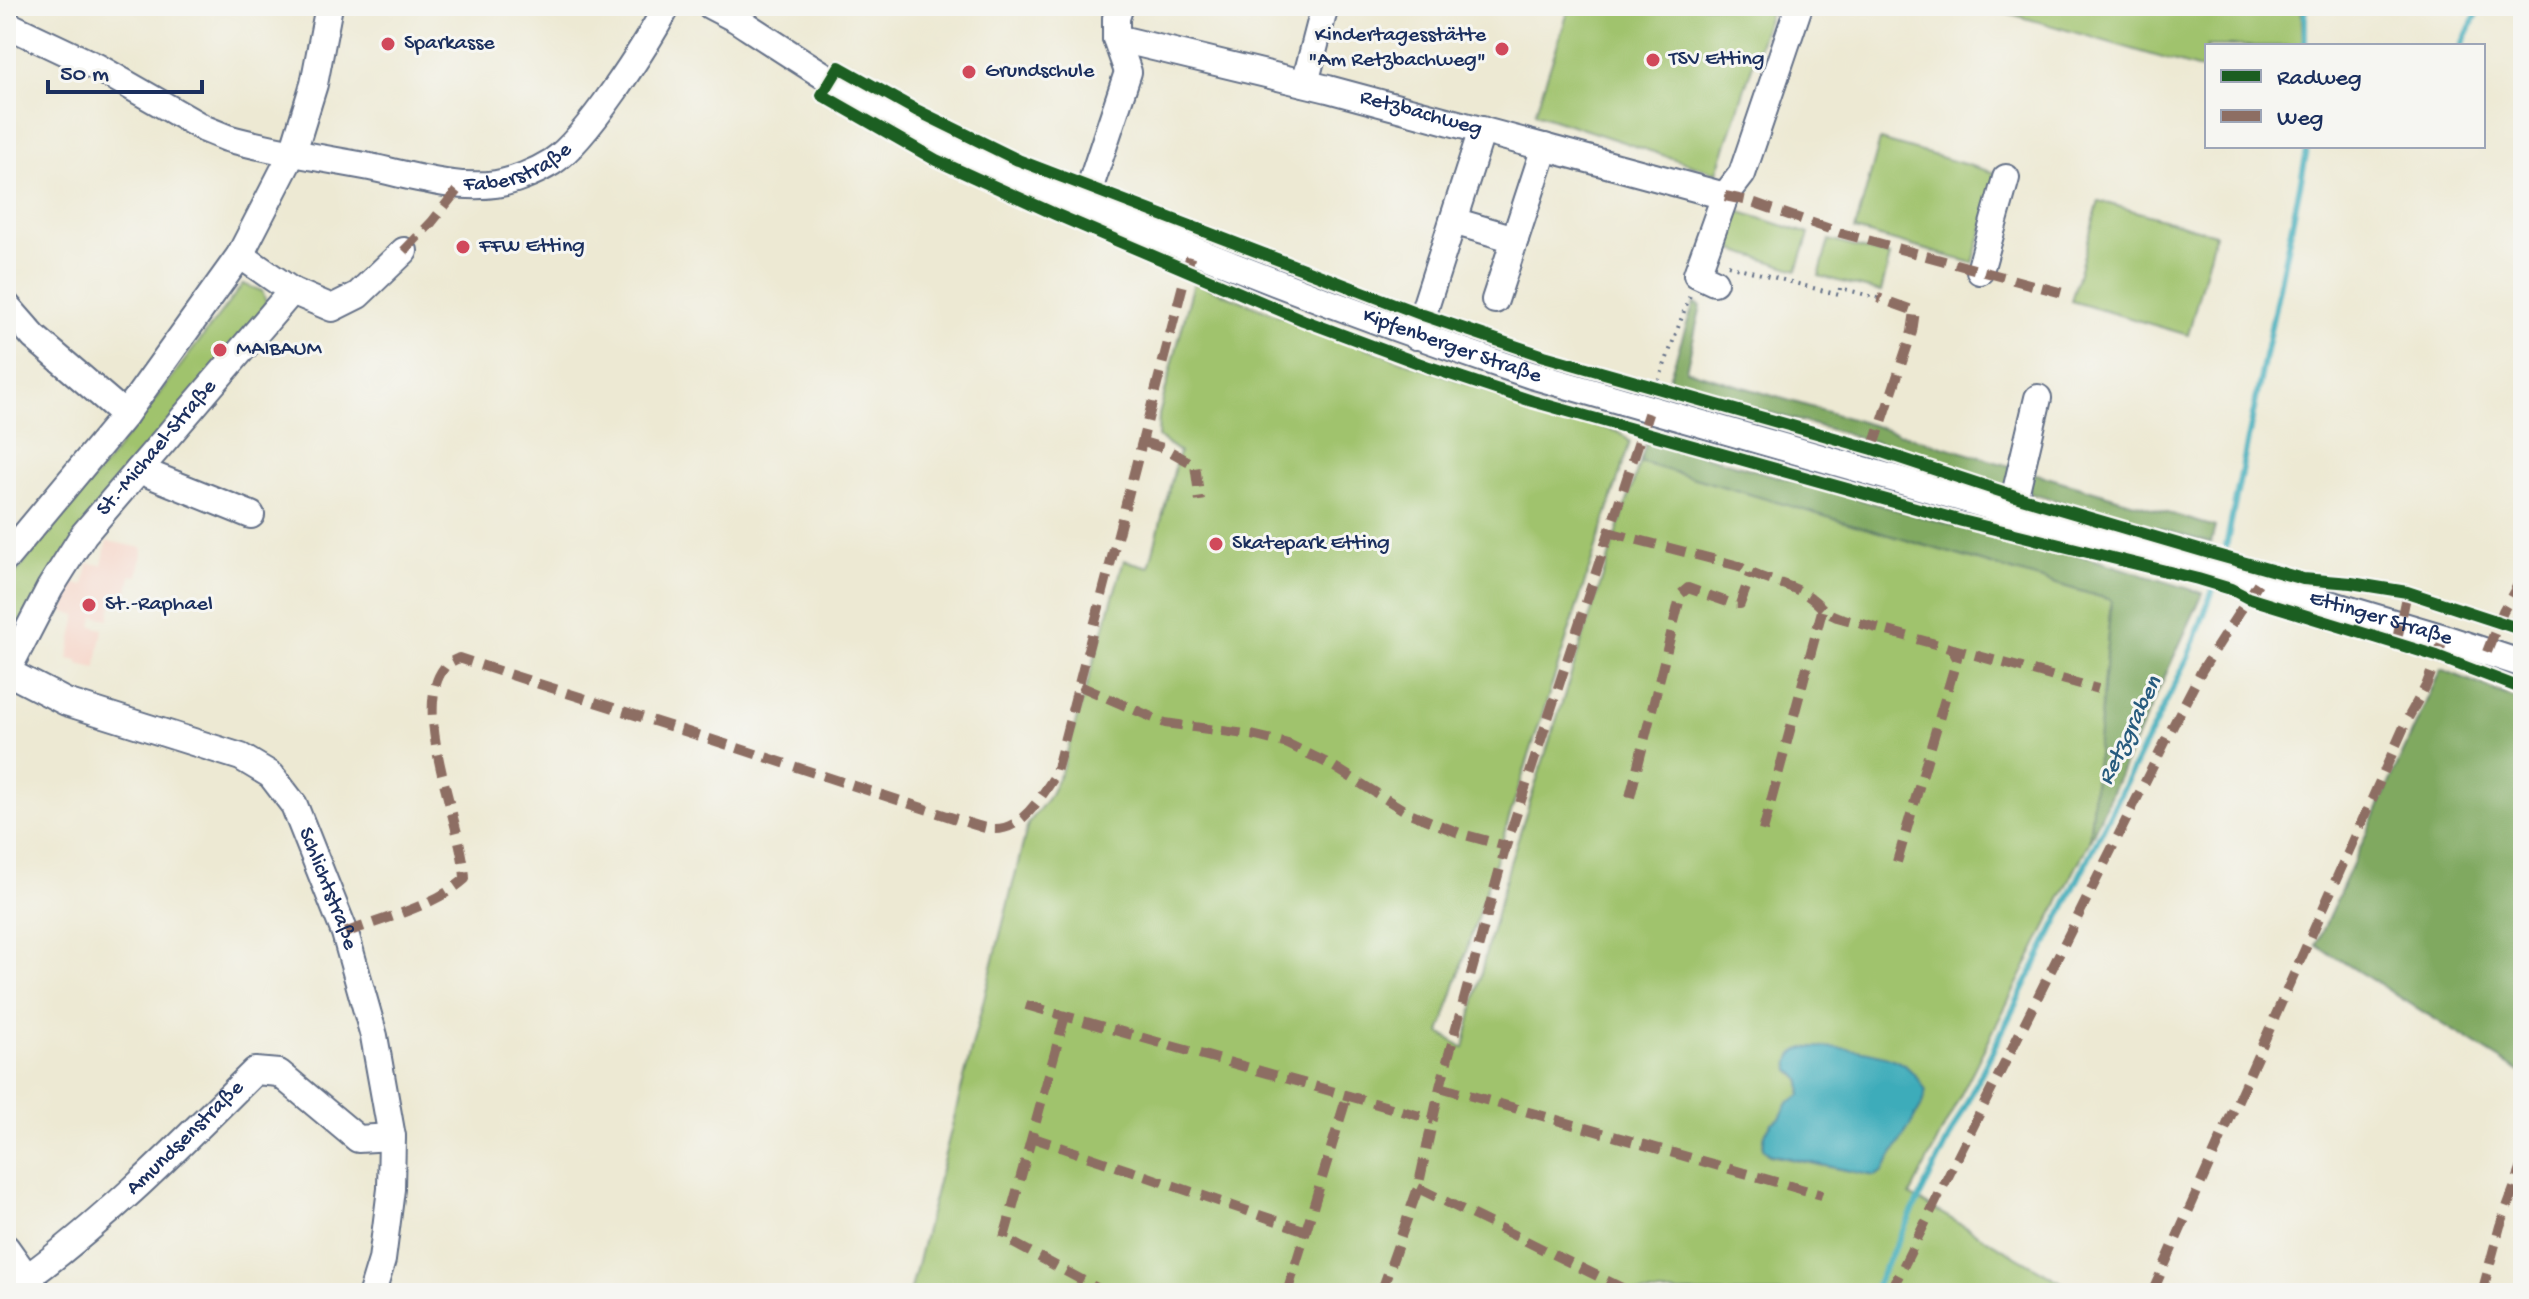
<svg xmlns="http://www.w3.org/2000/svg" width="2529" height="1299" font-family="'Gochi Hand',sans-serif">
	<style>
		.built { fill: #f6d2c4 }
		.green { fill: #a0c36d; stroke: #5e7966; stroke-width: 2; fill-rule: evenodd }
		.forest { fill: #80a960; stroke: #4e6c5f; stroke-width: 2 }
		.water { fill: #3dacba; stroke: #2c6e8c; stroke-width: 2 }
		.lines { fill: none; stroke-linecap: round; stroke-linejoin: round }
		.stream { stroke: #3dacba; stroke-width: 6 }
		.minor-casing { stroke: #647087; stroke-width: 30 }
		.path { stroke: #647087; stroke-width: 4; stroke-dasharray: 2 6; stroke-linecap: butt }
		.minor { stroke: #fff; stroke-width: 26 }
		.quiet { stroke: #8d6e63; stroke-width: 10; stroke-dasharray: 20 10; stroke-linecap: butt }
		.cycleway-casing { stroke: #f6f6f2; stroke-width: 17 }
		.cycleway { stroke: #1b5e20; stroke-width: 12 }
		.poi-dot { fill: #d1495b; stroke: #f6f6f2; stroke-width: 3 }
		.labels { text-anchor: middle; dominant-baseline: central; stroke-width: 6; stroke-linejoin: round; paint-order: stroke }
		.poi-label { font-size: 22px; fill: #1b2f5e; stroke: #f6f6f2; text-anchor: start }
		.street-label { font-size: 22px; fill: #1b2f5e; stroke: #f6f6f2 }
		.water-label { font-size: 24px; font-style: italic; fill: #275b7e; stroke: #f6f6f2 }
	</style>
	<rect width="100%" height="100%" fill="#f6f6f2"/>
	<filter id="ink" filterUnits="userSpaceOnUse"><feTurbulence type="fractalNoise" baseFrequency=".0125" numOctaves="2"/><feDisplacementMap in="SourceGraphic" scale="16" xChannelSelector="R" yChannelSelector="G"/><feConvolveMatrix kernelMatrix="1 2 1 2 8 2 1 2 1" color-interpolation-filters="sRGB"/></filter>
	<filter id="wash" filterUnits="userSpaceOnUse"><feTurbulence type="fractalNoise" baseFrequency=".006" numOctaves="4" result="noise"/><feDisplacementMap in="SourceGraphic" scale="32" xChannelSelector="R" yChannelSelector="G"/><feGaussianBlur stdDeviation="1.8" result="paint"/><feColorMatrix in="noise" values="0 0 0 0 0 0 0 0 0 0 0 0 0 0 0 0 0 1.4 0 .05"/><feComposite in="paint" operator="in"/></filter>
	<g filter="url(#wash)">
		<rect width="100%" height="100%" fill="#ede9d3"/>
		<!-- built -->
		<polygon class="built" points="107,541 143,548 138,576 131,575 127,598 114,595 109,619 94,616 92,626 103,629 96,668 78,664 78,661 68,659 77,615 64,612 70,583 84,586 88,563 102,565"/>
		<!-- green -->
		<g class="green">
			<polygon points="1570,6 1772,6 1717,173 1535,113"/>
			<polygon points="1984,6 2301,6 2303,46 2207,46 2207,71"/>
			<polygon points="1880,140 1999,174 1973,263 1855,230"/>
			<polygon points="2099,201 2215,234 2188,335 2071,301"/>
			<polygon points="1738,211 1809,234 1797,270 1727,248"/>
			<polygon points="1829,240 1890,256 1881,292 1819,276"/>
			<path d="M 1194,282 C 1335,339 1476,389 1621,433 L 1630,442 L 1440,1033 L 1464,1048 L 1485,956 L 1510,863 L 1640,462 L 2111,600 L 2089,842 L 1910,1195 L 2080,1293 L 910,1293 L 1028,824 L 1048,798 L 1061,772 L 1124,560 L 1149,567 L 1179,452 L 1158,437 L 1159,415 ZM 1809,1047 L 1867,1053 L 1875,1176 L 1769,1155 L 1763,1148 L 1765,1134 L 1772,1123 L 1780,1119 L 1788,1104 L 1801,1095 C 1803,1082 1800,1078 1790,1070 Z"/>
			<polygon points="243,284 262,291 268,307 12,639 6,641 6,585 105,465"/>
		</g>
		<!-- forest -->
		<g class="forest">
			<polygon points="1694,303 1701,306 1686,370 2215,527 2211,543 1981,480 1886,445 1667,384"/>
			<polygon points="1647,440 2019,544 2023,538 2203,593 2089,842 2111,600 1640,462"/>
			<polygon points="2441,669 2523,702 2523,1074 2316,945"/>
		</g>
		<!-- water -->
		<path class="water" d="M 1809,1047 C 1836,1047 1871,1050 1896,1060 C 1910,1066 1919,1079 1926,1091 L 1921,1107 L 1883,1171 L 1875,1176 L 1769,1154 L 1763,1148 L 1765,1134 L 1772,1123 L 1780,1118 L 1788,1103 L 1801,1095 C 1803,1082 1801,1077 1790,1070 C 1788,1055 1795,1050 1809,1047 Z"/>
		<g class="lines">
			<!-- stream -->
			<g class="stream">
				<polyline points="2305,6 2305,46"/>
				<polyline points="2461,46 2481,6"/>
				<polyline points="2222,566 2308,146"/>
				<polyline points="1872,1293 2188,658 2218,576"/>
			</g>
		</g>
	</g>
	<g filter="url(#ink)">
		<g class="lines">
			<!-- minor casing -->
			<g class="minor-casing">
				<g id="minor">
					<path id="s1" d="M 711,6 L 736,19 C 799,60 861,101 927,136 C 986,168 1049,191 1111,216 C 1249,274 1389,327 1531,375 L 2235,576 L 2444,638 L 2523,664"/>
					<path id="s2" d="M 6,24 L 97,67 L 205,129 L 227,138 C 273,151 322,158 370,167 C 409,175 455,190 496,184 C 514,181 536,172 552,162 C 586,140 647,44 667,6"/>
					<path id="s3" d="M 1116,38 L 1328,89 L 1725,196"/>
					<polyline points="1305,83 1325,6"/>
					<polyline points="1084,205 1128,72 1116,38 1116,18 1120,6"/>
					<polyline points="1453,221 1515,239"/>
					<polyline points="1980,271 2006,178"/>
					<polyline points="1714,282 1697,274 1725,196 1742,174 1799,6"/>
					<polyline points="292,291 332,308 358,295 404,251"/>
					<polyline points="1495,300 1545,147"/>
					<polyline points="6,305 34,337 125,415"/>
					<polyline points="1416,336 1482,130"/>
					<polyline points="139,470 251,515"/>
					<polyline points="2011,512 2038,398"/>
					<polyline points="6,558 125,415 240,255 293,152 314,84 329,6"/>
					<path id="s4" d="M 6,671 L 66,702 L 241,757 L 271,775 L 294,805 L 345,933 L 374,1036 L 392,1137 L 391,1189 L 382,1260 L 372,1293"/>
					<path id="s5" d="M 7,671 L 50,588 L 84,534 L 292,291 L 240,255"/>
					<polyline points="6,1248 38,1293"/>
					<path id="s6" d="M 28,1277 C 111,1216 182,1143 255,1071 L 279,1073 L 358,1139 L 392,1137"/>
				</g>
			</g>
			<!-- path -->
			<g class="path">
				<polyline points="1728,265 1839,295 1840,288 1878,298"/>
				<polyline points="1656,388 1690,295"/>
			</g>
			<!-- minor -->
			<use href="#minor" class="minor"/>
			<!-- quiet -->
			<g class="quiet">
				<polyline points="1725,196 1749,201 1841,233 2066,294"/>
				<polyline points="404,251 432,222 462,184"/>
				<polyline points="1143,442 1166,449 1195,465 1200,501"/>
				<polyline points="1873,449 1912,332 1915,311 1878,298"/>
				<path d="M 1608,532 L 1739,566 C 1760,581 1790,582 1811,598 C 1822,606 1822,611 1837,617 L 2098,689"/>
				<polyline points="2396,644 2407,592"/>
				<polyline points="2487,652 2503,611 2523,576"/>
				<polyline points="1080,686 1165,723 1252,735 1288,744 1331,765 1407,812 1462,834 1506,846"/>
				<polyline points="1630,797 1681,594 1688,588 1733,604 1740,604 1751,574"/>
				<polyline points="1763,831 1822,611"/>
				<polyline points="1897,862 1957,658 1951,647"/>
				<path d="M 345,933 C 384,918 433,907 465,879 C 463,825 410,712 444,668 C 447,663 453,661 459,658 L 969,823 C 976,825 986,829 994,829 C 1023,830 1041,796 1055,776 L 1192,250"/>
				<polyline points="1026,1005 1434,1120"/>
				<polyline points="1065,1016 1004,1238 1106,1293"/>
				<polyline points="1440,1087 1822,1195"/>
				<polyline points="1031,1137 1306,1231"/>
				<polyline points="1418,1188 1632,1293"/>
				<polyline points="1287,1293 1347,1096"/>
				<polyline points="1381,1293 1418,1188 1440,1087 1506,846 1650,408"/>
				<polyline points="1890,1293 2176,720 2202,670 2258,583"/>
				<polyline points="2152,1293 2408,718 2426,686 2444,638"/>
				<polyline points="2482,1293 2500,1226 2523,1164"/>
			</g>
			<!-- cycleway casing -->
			<g class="cycleway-casing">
				<polyline id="cycleway" points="2523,630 2407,592 2351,583 2303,579 2206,552 2015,496 1873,449 1544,356 1423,315 1018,160 916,110 839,67 822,95 936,160 1055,214 1303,320 1429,367 1532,401 1962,521 2198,579 2231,589 2248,598 2437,656 2523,689"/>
			</g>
			<!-- cycleway -->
			<use href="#cycleway" class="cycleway"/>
		</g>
	</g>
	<!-- markers -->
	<g class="poi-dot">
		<circle cx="388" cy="44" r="8"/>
		<circle cx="1502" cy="49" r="8"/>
		<circle cx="1653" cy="60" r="8"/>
		<circle cx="969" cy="72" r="8"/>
		<circle cx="463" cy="247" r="8"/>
		<circle cx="220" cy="350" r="8"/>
		<circle cx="1216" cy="544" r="8"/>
		<circle cx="89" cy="605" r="8"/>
	</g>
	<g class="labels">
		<!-- poi labels -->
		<g class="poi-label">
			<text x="1486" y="36" text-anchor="end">Kindertagesstätte<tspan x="1486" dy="25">"Am Retzbachweg"</tspan></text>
			<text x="404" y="44">Sparkasse</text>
			<text x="1669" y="60">TSV Etting</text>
			<text x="985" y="72">Grundschule</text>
			<text x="479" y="247">FFW Etting</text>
			<text x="236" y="350">MAIBAUM</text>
			<text x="1232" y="544">Skatepark Etting</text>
			<text x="105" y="605">St.-Raphael</text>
		</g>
		<!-- street labels -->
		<g class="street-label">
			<text stroke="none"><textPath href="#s3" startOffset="314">Retzbachweg</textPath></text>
			<text stroke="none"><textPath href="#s2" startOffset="548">Faberstraße</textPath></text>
			<text stroke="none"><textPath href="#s1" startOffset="818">Kipfenberger Straße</textPath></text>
			<text stroke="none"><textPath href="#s5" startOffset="270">St.-Michael-Straße</textPath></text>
			<text stroke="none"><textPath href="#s1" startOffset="1786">Ettinger Straße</textPath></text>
			<text stroke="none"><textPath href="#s4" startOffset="414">Schlichtstraße</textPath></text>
			<text stroke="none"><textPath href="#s6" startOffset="210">Amundsenstraße</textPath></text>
		</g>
		<!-- water labels -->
		<g class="water-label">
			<text transform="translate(2131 731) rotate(-64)">Retzgraben</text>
		</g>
	</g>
	<!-- margin -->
	<rect width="2529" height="1299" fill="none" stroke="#f6f6f2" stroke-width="32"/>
	<!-- legend -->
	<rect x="2205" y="44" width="280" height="104" fill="#f6f6f2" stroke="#9ea6b7" stroke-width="2"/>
	<rect x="2221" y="70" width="40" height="12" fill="#1b5e20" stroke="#9ea6b7" stroke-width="2"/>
	<text x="2277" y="84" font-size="24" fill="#1b2f5e">Radweg</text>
	<rect x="2221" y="110" width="40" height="12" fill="#8d6e63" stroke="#9ea6b7" stroke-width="2"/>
	<text x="2277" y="124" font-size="24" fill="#1b2f5e">Weg</text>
	<!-- scale -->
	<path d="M48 80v12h154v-12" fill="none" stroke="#1b2f5e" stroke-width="4"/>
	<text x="60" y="80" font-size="24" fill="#1b2f5e" stroke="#f6f6f2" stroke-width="6" paint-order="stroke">50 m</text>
</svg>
